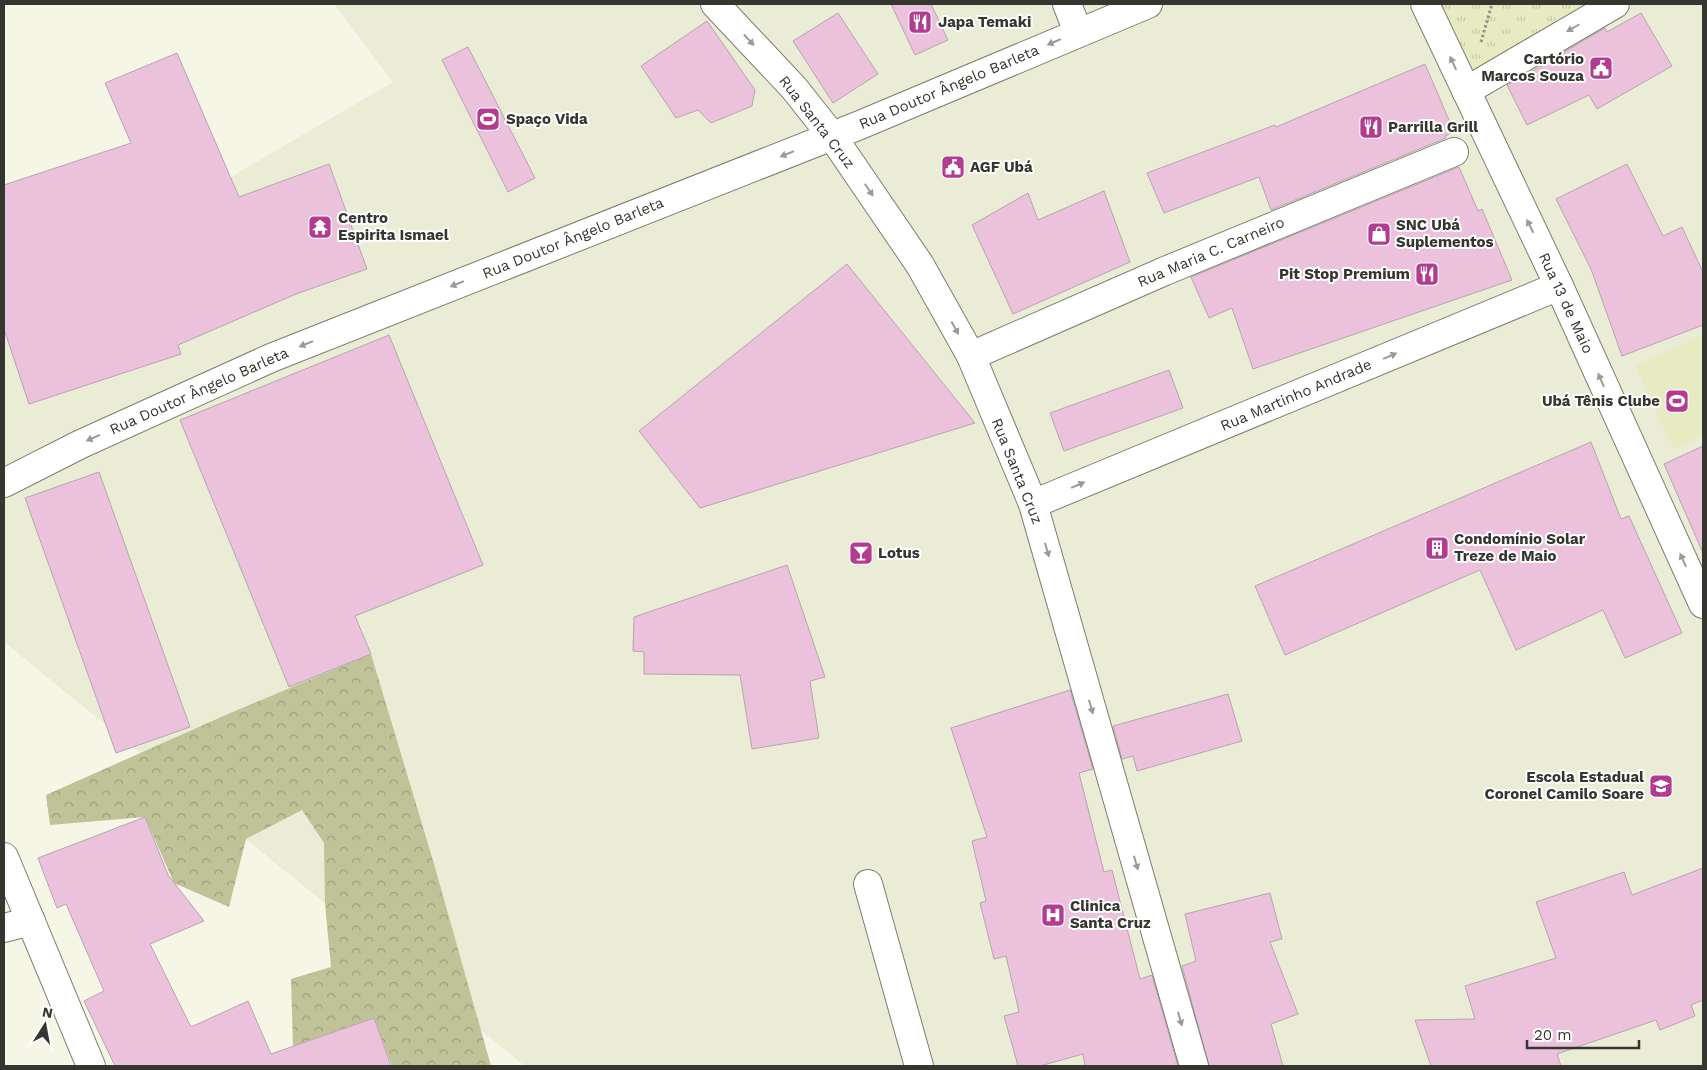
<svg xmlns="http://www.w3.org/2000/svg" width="1707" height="1070" font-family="'Work Sans',sans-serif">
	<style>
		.built { fill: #eaecd5 }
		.grass { fill: url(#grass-tufts) }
		.forest { fill: url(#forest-crowns) }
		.pitch { fill: #e8eac1 }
		.building { fill: #ecc1db; stroke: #b5a6af }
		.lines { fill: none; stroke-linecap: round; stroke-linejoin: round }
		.minor-casing { stroke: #7d7e70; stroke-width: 30 }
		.path { stroke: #929287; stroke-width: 3; stroke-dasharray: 2.5 2.5; stroke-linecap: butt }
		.minor { stroke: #fff; stroke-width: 28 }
		.oneway { fill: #9a9a98 }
		.labels { text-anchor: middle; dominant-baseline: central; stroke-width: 4; stroke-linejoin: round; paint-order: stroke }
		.poi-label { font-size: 15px; font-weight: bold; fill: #363630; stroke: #fff; text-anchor: start }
		.street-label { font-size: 15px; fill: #363630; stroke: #fff }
	</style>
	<defs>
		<pattern id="grass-tufts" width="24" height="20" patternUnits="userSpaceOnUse" patternTransform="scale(1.25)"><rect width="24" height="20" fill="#e8eac1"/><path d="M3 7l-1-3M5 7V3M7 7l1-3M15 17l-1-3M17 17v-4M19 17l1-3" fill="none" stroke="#c8c9a6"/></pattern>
		<pattern id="forest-crowns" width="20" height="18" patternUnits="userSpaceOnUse" patternTransform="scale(1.25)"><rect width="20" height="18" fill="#c0c397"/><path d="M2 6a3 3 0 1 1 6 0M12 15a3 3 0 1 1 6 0" fill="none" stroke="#9d9f7c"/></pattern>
	</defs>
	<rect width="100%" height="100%" fill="#f5f6e6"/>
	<!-- built -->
	<polygon class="built" points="334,4 1703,4 1703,1066 525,1066 4,642 4,310 393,82"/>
	<!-- grass -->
	<polygon class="grass" points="1438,4 1595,4 1470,78"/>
	<!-- forest -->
	<polygon class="forest" points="371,654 434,864 491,1066 392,1066 374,1018 293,1046 291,979 331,967 325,904 324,843 302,810 246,839 229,907 174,883 145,817 50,825 46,795 228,714"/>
	<!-- pitch -->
	<polygon class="pitch" points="1703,335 1703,436 1674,449 1635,366"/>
	<!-- building -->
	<g class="building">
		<polygon points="891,4 931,4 948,40 915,55"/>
		<polygon points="838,13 878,74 833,103 793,41"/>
		<polygon points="1641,13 1672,66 1597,109 1589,95 1527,125 1507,85 1565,53 1564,52 1605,28 1607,32"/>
		<polygon points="707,21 755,90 752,106 711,123 698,110 676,118 641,66"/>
		<polygon points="468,47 535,178 508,192 442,60"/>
		<polygon points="177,53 239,197 329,164 367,269 296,294 178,345 181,354 29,404 4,329 4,185 131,143 105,83"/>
		<polygon points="1425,64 1454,132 1445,136 1446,138 1271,210 1259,177 1164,213 1147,173 1275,125 1276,127"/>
		<polygon points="1627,164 1663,236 1682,227 1703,272 1703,325 1622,356 1591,269 1556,199"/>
		<polygon points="1459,167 1478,211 1482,209 1512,280 1253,369 1232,308 1209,318 1191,277"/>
		<polygon points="1104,191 1130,262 1013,314 972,225 1028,193 1038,220"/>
		<polygon points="847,264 975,423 700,508 639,431"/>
		<polygon points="389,335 483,565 355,616 371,654 289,687 180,420"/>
		<polygon points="1169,370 1183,408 1064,451 1050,413"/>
		<polygon points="1591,442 1621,519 1629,516 1682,633 1625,658 1603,610 1516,650 1480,570 1285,655 1255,586"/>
		<polygon points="1703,446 1703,553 1664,464"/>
		<polygon points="99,472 190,727 116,753 25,498"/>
		<polygon points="787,565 825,677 810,681 819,738 752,749 740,675 644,674 644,652 633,651 634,617"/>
		<polygon points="1070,690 1093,769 1079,773 1104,872 1112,870 1140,979 1152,975 1178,1066 1085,1066 1083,1054 1040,1066 1018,1066 1004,1016 1019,1012 1006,956 994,959 980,903 986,901 972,841 987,837 951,728"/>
		<polygon points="1228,694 1242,741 1137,771 1133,756 1122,759 1113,726"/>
		<polygon points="145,817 168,875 204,921 150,944 191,1027 248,1001 271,1054 374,1018 391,1066 115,1066 84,1001 104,991 66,904 57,908 38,858"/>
		<polygon points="1703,868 1703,1000 1691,1005 1695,1016 1660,1030 1656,1020 1557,1054 1561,1066 1431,1066 1415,1020 1475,1019 1465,986 1556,958 1536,902 1624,872 1632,895"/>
		<polygon points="1270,893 1282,939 1270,942 1298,1014 1271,1024 1283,1066 1209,1066 1182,966 1196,961 1185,914"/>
	</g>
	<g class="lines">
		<!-- minor casing -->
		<g class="minor-casing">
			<g id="minor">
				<polyline points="715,4 794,88 832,136 920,265 971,356 1033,504 1194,1066"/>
				<polyline points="1067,4 1078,32"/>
				<polyline points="1425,4 1559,286 1703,604"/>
				<polyline points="1466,91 1615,4"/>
				<polyline points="971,356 1165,271 1454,152"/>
				<polyline points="4,483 81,444 271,358 860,125 1148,4"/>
				<polyline points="1033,504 1559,286"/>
				<polyline points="4,857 91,1066"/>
				<polyline points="868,884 919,1066"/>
				<polyline points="4,928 31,921"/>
			</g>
		</g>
		<!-- path -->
		<polyline class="path" points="1481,42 1492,4"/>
		<!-- minor -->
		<use href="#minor" class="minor"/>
	</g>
	<!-- one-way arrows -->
	<defs><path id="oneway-solid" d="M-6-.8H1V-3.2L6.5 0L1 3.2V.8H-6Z" transform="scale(1.25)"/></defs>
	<g class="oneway">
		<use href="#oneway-solid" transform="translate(1573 28) rotate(150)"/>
		<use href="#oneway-solid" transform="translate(749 40) rotate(47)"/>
		<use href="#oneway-solid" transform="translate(1054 42) rotate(157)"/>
		<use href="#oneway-solid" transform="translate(1453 63) rotate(-115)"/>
		<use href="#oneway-solid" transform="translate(787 154) rotate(158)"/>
		<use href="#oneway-solid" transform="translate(869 190) rotate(56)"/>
		<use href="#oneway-solid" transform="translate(1530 226) rotate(-116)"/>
		<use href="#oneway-solid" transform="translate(457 284) rotate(158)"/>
		<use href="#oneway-solid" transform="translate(955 328) rotate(61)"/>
		<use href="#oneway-solid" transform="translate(306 344) rotate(158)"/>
		<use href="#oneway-solid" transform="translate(1390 356) rotate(-23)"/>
		<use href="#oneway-solid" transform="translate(1601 380) rotate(-114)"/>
		<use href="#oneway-solid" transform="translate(93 438) rotate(156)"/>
		<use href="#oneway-solid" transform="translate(1078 485) rotate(-23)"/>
		<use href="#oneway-solid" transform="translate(1047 550) rotate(74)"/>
		<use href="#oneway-solid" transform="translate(1683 560) rotate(-114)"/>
		<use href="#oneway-solid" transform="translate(1091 707) rotate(74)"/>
		<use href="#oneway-solid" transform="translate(1136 863) rotate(74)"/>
		<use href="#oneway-solid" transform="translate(1180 1019) rotate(74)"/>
	</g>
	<!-- icons -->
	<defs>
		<g id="restaurant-square" transform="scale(1.25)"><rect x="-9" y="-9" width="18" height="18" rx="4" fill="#b33b90" stroke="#fff"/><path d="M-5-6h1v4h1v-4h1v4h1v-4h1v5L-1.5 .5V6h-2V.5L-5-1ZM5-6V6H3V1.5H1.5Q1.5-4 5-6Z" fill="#fff"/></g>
		<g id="civic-square" transform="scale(1.25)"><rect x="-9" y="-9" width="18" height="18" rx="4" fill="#b33b90" stroke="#fff"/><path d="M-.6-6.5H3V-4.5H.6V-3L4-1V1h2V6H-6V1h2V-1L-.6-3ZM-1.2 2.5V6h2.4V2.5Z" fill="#fff"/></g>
		<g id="stadium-square" transform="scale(1.25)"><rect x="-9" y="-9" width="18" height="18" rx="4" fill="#b33b90" stroke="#fff"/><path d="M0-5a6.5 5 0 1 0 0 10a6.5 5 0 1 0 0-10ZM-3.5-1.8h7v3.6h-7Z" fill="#fff"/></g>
		<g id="temple-square" transform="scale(1.25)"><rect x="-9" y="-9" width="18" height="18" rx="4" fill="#b33b90" stroke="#fff"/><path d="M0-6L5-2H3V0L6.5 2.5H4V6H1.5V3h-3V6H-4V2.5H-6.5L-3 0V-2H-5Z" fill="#fff"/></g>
		<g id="shop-square" transform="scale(1.25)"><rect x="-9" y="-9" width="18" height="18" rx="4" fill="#b33b90" stroke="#fff"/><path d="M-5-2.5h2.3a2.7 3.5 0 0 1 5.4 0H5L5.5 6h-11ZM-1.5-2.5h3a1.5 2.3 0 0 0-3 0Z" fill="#fff"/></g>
		<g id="building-square" transform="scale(1.25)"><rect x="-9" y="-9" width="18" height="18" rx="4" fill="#b33b90" stroke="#fff"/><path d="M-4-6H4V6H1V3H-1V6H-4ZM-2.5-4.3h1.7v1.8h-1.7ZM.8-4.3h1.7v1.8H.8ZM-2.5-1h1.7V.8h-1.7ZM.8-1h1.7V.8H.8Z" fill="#fff"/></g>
		<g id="bar-square" transform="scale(1.25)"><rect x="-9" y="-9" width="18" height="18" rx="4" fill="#b33b90" stroke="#fff"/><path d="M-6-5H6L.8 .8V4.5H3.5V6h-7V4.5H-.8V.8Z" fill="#fff"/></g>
		<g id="school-square" transform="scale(1.25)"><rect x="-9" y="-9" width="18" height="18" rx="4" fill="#b33b90" stroke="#fff"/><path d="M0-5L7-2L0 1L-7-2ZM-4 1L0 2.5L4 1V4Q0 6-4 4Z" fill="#fff"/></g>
		<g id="hospital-square" transform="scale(1.25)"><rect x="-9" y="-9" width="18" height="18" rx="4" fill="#b33b90" stroke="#fff"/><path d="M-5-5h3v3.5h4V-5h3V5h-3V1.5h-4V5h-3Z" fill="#fff"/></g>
	</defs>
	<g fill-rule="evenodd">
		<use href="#restaurant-square" x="920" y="22"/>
		<use href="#civic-square" x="1601" y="68"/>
		<use href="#stadium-square" x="488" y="119"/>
		<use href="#restaurant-square" x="1371" y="127"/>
		<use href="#civic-square" x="953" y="167"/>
		<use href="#temple-square" x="320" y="227"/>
		<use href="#shop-square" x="1379" y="234"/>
		<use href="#restaurant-square" x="1427" y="274"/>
		<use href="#stadium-square" x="1677" y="401"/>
		<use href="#building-square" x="1437" y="548"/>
		<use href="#bar-square" x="861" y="553"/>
		<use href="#school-square" x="1661" y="786"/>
		<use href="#hospital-square" x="1053" y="915"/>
	</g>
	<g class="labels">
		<!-- poi labels -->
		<g class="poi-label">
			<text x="938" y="22">Japa Temaki</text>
			<text x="1584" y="59" text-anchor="end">Cartório<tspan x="1584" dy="17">Marcos Souza</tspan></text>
			<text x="506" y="119">Spaço Vida</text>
			<text x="1388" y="127">Parrilla Grill</text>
			<text x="970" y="167">AGF Ubá</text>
			<text x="338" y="218">Centro<tspan x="338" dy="17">Espirita Ismael</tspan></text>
			<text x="1396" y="225">SNC Ubá<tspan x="1396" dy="17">Suplementos</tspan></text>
			<text x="1410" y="274" text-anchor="end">Pit Stop Premium</text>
			<text x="1660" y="401" text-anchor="end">Ubá Tênis Clube</text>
			<text x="1454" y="539">Condomínio Solar<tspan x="1454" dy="17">Treze de Maio</tspan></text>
			<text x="878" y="553">Lotus</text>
			<text x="1644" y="777" text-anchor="end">Escola Estadual<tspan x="1644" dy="17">Coronel Camilo Soare</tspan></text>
			<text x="1070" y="906">Clinica<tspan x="1070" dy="17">Santa Cruz</tspan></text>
		</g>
		<!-- street labels -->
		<g class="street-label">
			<text transform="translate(949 87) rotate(-23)">Rua Doutor Ângelo Barleta</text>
			<text transform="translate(817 122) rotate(52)">Rua Santa Cruz</text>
			<text transform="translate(573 238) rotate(-22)">Rua Doutor Ângelo Barleta</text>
			<text transform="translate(1211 252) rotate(-23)">Rua Maria C. Carneiro</text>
			<text transform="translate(1566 303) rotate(65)">Rua 13 de Maio</text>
			<text transform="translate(199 391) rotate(-24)">Rua Doutor Ângelo Barleta</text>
			<text transform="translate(1296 395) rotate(-23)">Rua Martinho Andrade</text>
			<text transform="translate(1017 471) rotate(68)">Rua Santa Cruz</text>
		</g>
	</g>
	<!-- border -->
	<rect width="1707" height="1070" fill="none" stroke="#363630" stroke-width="10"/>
	<!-- north arrow -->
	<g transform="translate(45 1025) rotate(11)" stroke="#ffffff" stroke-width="4" paint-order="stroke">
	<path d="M0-4L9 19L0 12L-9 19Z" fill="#363630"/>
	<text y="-8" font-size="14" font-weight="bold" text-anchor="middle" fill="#363630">N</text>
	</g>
	<!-- scale -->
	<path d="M1527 1040v8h112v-8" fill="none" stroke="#363630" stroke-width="2.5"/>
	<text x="1534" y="1040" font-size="15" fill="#363630" stroke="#ffffff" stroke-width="4" paint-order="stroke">20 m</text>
</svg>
